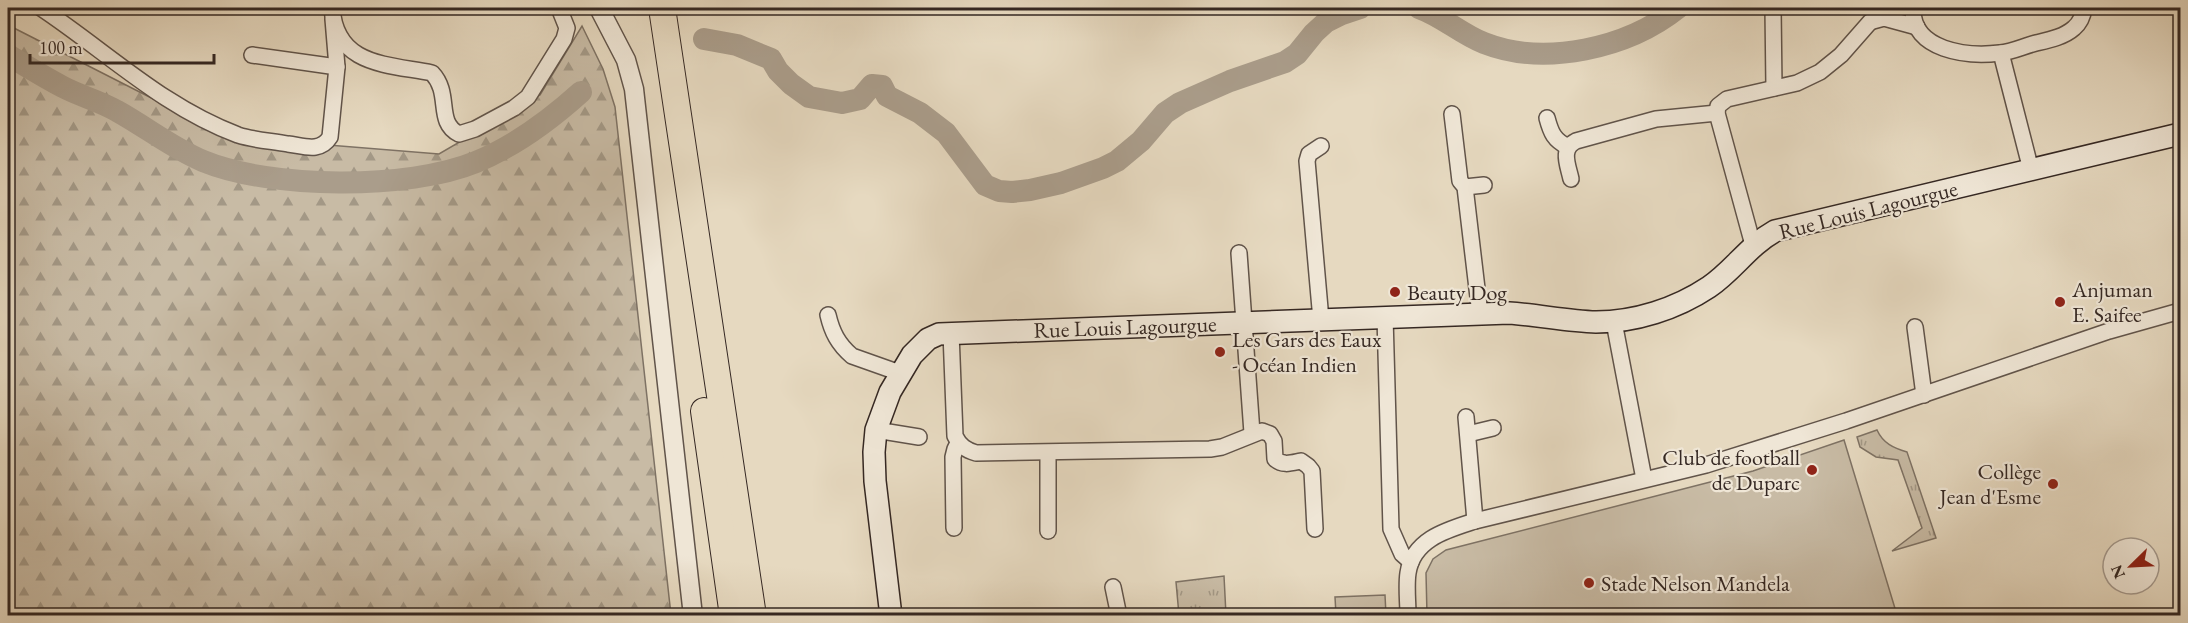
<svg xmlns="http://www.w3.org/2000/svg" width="2188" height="623" font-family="'EB Garamond',serif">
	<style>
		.grass { fill: url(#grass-tufts); stroke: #7e7264; stroke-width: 1.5 }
		.forest { fill: url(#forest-firs); stroke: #7e7264; stroke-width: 1.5 }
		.pitch { fill: #c8bba5; stroke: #7e7264; stroke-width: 1.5 }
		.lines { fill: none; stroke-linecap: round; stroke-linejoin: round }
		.river { stroke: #aa9d8b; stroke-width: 22 }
		.minor-casing { stroke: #61544a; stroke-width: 18 }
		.tertiary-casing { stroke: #61544a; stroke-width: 21 }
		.secondary-casing { stroke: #352823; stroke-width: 24 }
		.trunk-casing { stroke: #352823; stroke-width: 28 }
		.minor { stroke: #efe6d6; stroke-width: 15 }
		.tertiary { stroke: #efe6d6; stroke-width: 18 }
		.secondary { stroke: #efe6d6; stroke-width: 21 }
		.trunk { stroke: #e6d9c0; stroke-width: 26 }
		.poi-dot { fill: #8f2418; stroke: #efe6d6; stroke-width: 2 }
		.labels { text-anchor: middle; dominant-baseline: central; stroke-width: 4.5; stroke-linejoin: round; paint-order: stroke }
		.street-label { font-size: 22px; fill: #352823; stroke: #efe6d6 }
		.poi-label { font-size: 22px; fill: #352823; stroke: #efe6d6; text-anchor: start }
	</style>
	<defs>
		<pattern id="grass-tufts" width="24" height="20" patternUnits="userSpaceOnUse" patternTransform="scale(1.5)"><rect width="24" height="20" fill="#c8bba5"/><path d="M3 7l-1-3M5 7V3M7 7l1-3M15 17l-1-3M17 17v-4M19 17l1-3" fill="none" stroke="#a39886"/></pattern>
		<pattern id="forest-firs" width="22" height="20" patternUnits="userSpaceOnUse" patternTransform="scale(1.5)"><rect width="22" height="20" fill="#c8bba5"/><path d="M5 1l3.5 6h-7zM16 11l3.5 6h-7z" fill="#a39886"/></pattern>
	</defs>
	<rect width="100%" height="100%" fill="#e6d9c0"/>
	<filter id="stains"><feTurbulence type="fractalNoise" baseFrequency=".00333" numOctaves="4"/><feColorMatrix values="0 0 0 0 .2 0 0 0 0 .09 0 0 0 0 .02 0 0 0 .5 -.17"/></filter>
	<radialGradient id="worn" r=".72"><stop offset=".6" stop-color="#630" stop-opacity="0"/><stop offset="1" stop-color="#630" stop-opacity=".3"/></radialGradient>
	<!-- grass -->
	<g class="grass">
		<path d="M 1877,430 C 1883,443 1893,448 1907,452 L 1936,538 L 1892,551 L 1922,528 L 1898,460 L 1876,457 L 1860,447 L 1857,437 Z"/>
		<polygon points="1224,576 1226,615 1179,615 1176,582"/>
	</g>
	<!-- forest -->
	<polygon class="forest" points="8,25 228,137 439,154 540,95 582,26 603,69 615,107 671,615 8,615"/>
	<!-- pitch -->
	<g class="pitch">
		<polygon points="1844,440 1897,615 1427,615 1426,573 1433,559 1446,550 1753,471"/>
		<polygon points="1385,595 1386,615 1336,615 1335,597"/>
	</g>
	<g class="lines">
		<!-- river -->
		<g class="river">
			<path d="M 1419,8 C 1442,16 1461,34 1484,43 C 1545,67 1628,48 1678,8"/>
			<polyline points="704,39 737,45 771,59 778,71 791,84 809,97 842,103 860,99 872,85 882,86 887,96 920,113 946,133 985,185 999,191 1012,192 1030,190 1061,183 1103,168 1117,161 1141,141 1165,113 1180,103 1230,81 1285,62 1297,54 1314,33 1326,22 1342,14 1360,8"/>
			<path d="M 8,55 C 26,66 44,77 63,87 C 80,96 100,101 117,111 C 146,127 172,148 203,161 C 271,189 408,190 476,162 C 515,146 550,120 581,92"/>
		</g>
		<!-- minor casing -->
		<g class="minor-casing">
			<g id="minor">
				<path d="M 41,8 C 107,52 163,107 238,135 C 253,140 272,141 288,144 C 304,146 320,153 330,137 L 337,67 L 333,19"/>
				<path d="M 332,8 C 336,66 387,64 432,73 C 452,94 435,122 459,134 L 475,129 L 514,108 L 528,97 L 564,39 L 567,28 L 559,8"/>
				<polyline points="1773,8 1774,88"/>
				<path d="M 1913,8 C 1911,51 1968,57 2000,53 C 2012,52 2024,46 2036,43 C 2049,40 2064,37 2074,28 C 2081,22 2083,16 2084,8"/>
				<polyline points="1873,21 1884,18 1917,27"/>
				<polyline points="2001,53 2031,170"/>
				<polyline points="252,55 337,67"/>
				<polyline points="1452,114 1460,181 1465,187 1480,314"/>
				<path d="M 1547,118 C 1551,133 1554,140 1568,147"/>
				<path d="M 1571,179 C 1568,165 1560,149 1576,141 L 1656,119 L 1717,113"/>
				<polyline points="1465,187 1484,185"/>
				<polyline points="1753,245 1717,113 1718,106 1727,99 1797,83 1820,72 1841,55 1870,22 1891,8"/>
				<polyline points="1239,253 1252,433"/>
				<path d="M 828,315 C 832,332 838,344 852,356 L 900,373"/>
				<polyline points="1385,317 1391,529 1402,554 1411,562"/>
				<polyline points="1321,320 1307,161 1309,154 1321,146"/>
				<polyline points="1614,322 1644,479"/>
				<polyline points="1915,327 1924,395"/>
				<path d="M 951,333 L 955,436 C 960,446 966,450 976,453 L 1210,449 L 1222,447 L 1262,431 L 1270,434 L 1274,441 L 1275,459 C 1283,466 1291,463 1301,461 L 1308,466 L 1312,471 L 1315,529"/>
				<polyline points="1466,417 1475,521"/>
				<polyline points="876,430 919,437"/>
				<polyline points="1468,434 1493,428"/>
				<polyline points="1048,453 1048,531"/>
				<polyline points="954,528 953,457 955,449 958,443"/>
				<polyline points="1113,587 1119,616"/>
				<path d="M 1408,616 C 1408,602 1406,586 1408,573 C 1413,539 1447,530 1475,521 L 1706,465 L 1846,421 L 2109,331 L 2180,311"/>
			</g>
		</g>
		<!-- tertiary casing -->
		<g class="tertiary-casing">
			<polyline id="tertiary" points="599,8 626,60 634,89 693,616"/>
		</g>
		<!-- secondary casing -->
		<g class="secondary-casing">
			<path id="secondary" d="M 891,616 L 875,481 L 874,452 L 876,430 L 890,392 L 912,355 L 928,339 L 939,334 L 1509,313 C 1538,315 1568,321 1596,322 C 1635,322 1676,309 1709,287 C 1734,270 1748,246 1775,231 L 2180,134"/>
		</g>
		<!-- trunk casing -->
		<g class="trunk-casing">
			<g id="trunk">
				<polyline points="662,8 753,616"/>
				<polyline points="704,411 733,616"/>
			</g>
		</g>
		<!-- minor -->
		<use href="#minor" class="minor"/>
		<!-- tertiary -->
		<use href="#tertiary" class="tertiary"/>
		<!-- secondary -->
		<use href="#secondary" class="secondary"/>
		<!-- trunk -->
		<use href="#trunk" class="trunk"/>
	</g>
	<!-- markers -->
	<g class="poi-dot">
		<circle cx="1395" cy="292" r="6"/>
		<circle cx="2060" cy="302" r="6"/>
		<circle cx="1220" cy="352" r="6"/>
		<circle cx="1812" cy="470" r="6"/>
		<circle cx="2053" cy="484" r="6"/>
		<circle cx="1589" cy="583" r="6"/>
	</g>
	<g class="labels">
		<!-- street labels -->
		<g class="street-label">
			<text transform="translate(1868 210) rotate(-14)">Rue Louis Lagourgue</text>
			<text transform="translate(1125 327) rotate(-2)">Rue Louis Lagourgue</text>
		</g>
		<!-- poi labels -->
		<g class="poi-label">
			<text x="2072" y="289">Anjuman<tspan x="2072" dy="25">E. Saifee</tspan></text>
			<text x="1407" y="292">Beauty Dog</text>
			<text x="1232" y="339">Les Gars des Eaux<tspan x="1232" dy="25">- Océan Indien</tspan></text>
			<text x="1800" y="457" text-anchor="end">Club de football<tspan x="1800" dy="25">de Duparc</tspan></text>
			<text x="2041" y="471" text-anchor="end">Collège<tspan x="2041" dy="25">Jean d'Esme</tspan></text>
			<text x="1601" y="583">Stade Nelson Mandela</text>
		</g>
	</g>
	<!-- margin -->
	<rect width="2188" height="623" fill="none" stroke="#e6d9c0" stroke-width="30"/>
	<rect x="9" y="9" width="2170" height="605" fill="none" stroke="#352823" stroke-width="3"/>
	<rect x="15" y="15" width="2158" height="593" fill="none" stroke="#352823" stroke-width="1.5"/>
	<!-- north arrow -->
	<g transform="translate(2131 566) rotate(246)"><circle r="28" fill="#efe6d6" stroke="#a59a8e" stroke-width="1.5"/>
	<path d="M0-4.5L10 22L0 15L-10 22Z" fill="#8f2418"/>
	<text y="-9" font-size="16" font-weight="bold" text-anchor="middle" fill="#352823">N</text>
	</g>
	<!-- scale -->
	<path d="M30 54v9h184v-9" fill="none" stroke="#352823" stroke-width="3"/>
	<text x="39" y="54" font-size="18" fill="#352823" stroke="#efe6d6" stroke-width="4.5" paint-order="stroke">100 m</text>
	<rect width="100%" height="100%" filter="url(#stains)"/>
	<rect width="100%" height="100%" fill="url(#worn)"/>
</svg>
